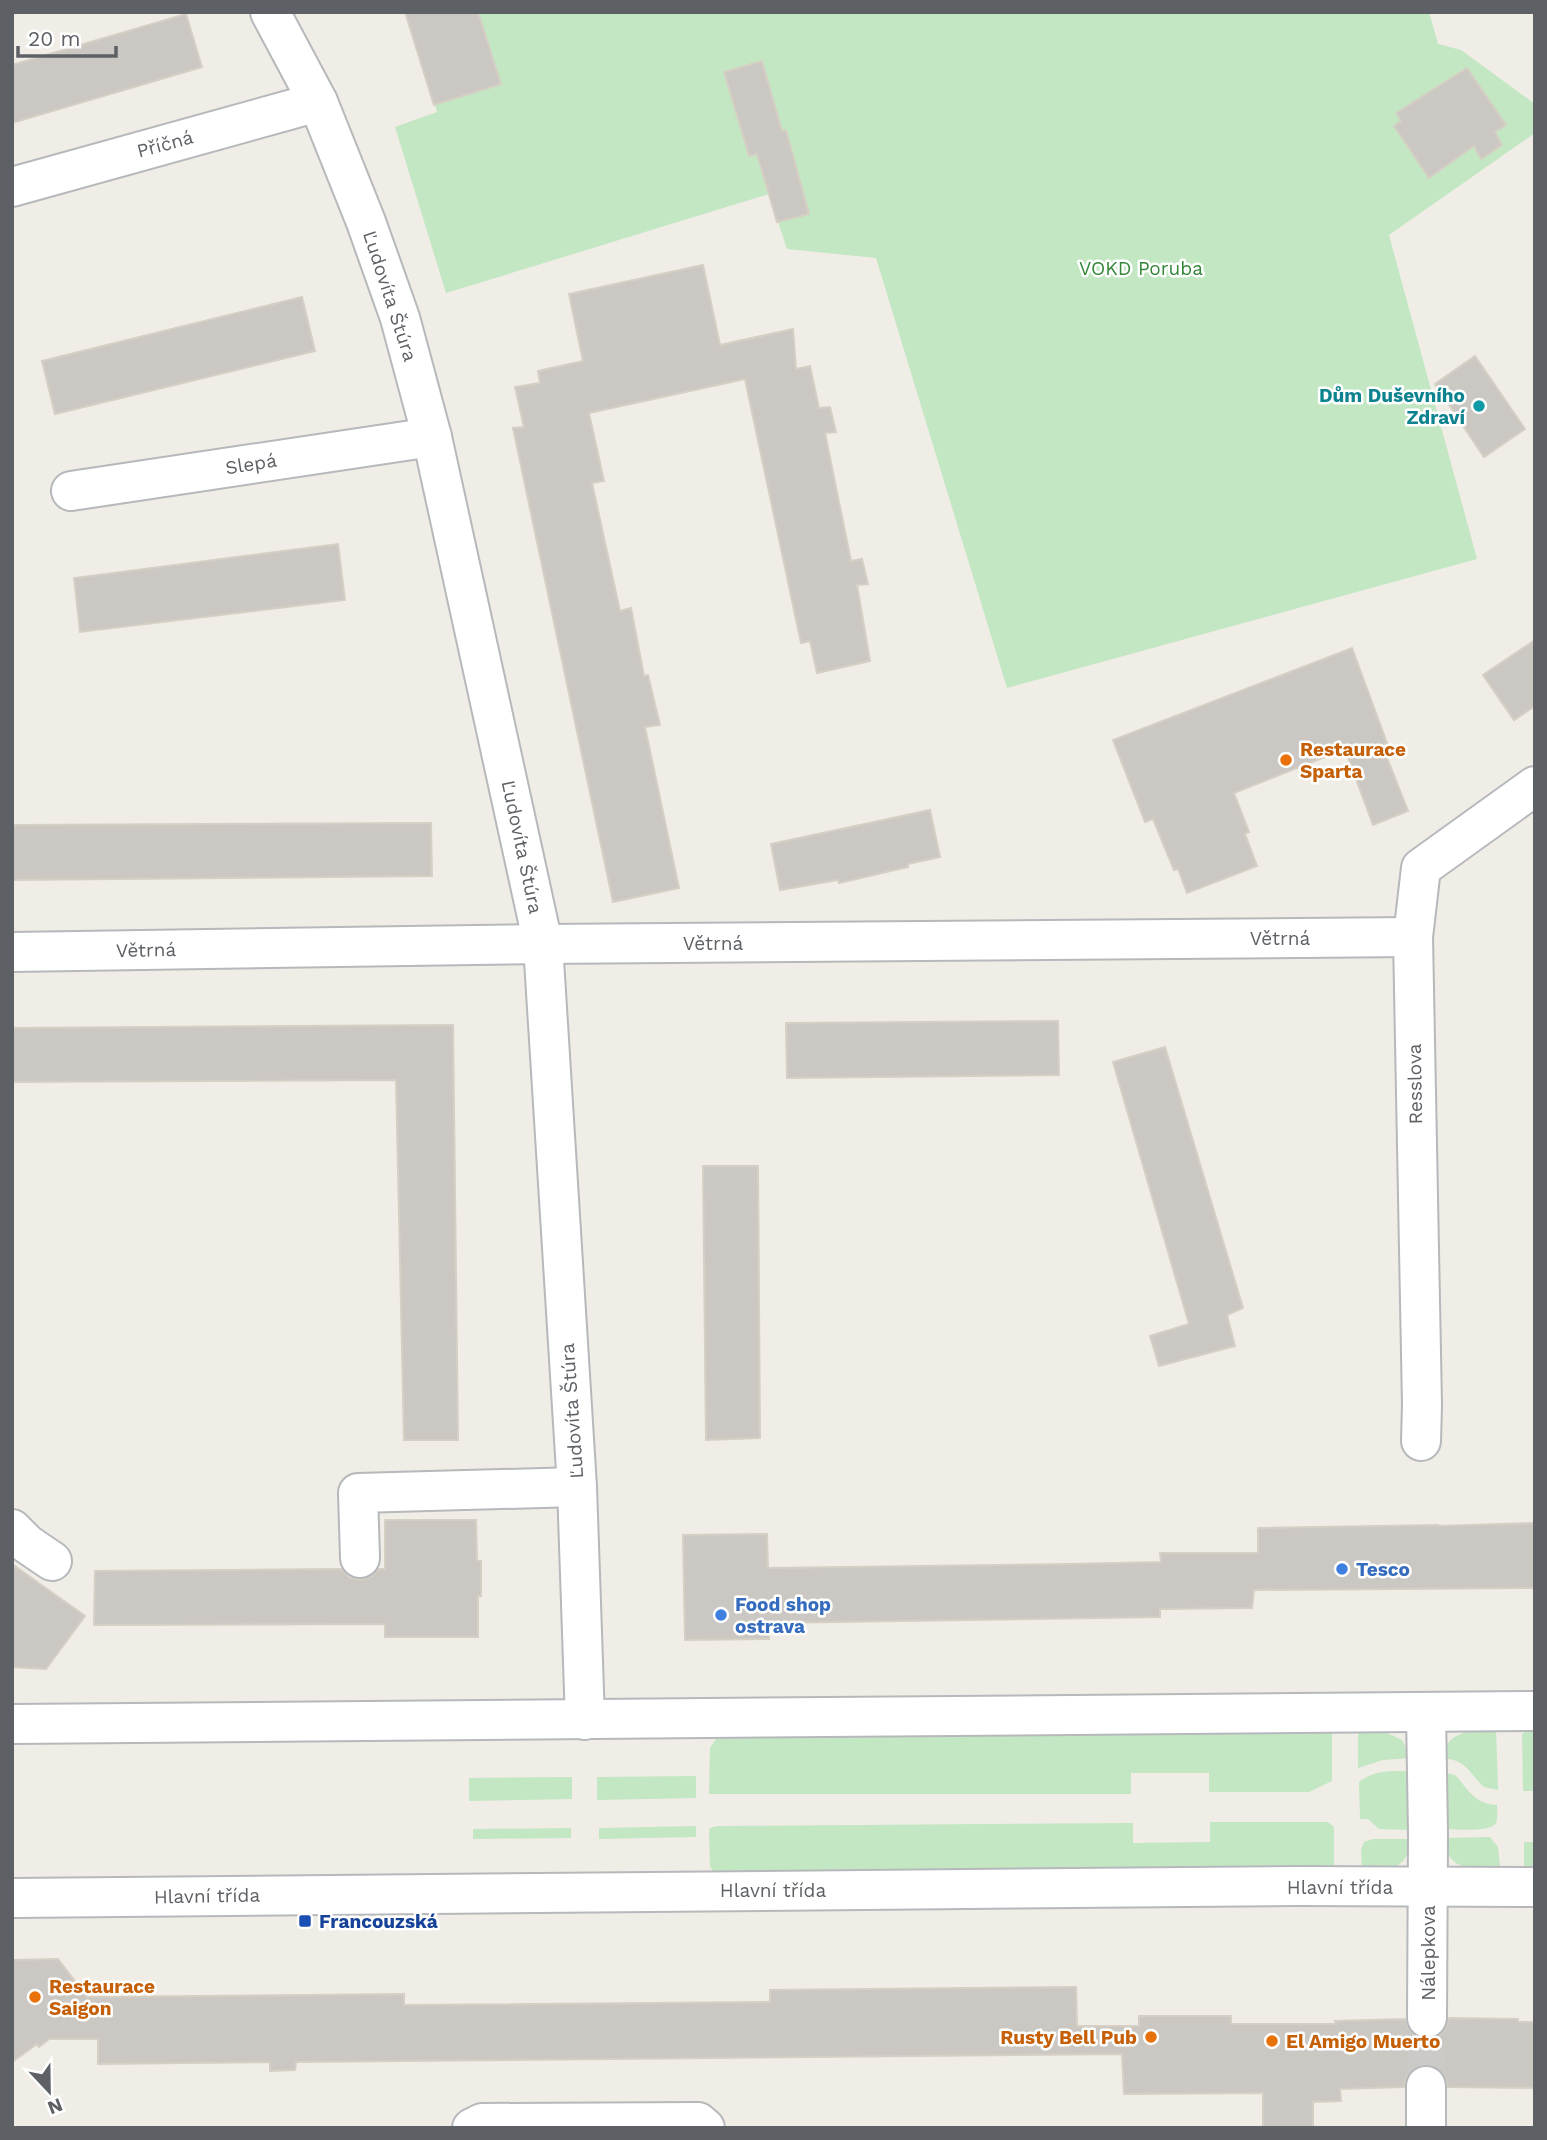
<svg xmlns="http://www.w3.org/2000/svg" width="1547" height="2140" font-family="'Work Sans',sans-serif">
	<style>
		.green { fill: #c2e7c2 }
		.building { fill: #cbc8c3; stroke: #d5cfc4; stroke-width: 2 }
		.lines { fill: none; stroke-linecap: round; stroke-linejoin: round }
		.minor-tunnel { stroke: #cbcac6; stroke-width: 38; stroke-dasharray: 38 19; stroke-linecap: butt }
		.minor-casing { stroke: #b6b8bc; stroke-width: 42 }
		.minor { stroke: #fff; stroke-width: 38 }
		.culture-dot { fill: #0f9aa8; stroke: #fff; stroke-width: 2.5 }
		.food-dot { fill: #e8710a; stroke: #fff; stroke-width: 2.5 }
		.shop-dot { fill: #3f7fe0; stroke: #fff; stroke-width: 2.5 }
		.transit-dot { fill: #1a4fb4; stroke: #fff; stroke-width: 2.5 }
		.labels { text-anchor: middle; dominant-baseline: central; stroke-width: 5; stroke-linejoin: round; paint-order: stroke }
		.street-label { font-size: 19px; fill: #5d6166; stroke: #fff }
		.park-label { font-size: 19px; fill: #358639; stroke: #fff }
		.culture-label { font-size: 19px; font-weight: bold; fill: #0d838f; stroke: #fff; text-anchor: end }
		.food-label { font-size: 19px; font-weight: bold; fill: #c56008; stroke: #fff; text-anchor: start }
		.shop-label { font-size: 19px; font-weight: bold; fill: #366cbe; stroke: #fff; text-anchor: start }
		.transit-label { font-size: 19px; font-weight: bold; fill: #164399; stroke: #fff; text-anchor: start }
	</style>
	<rect width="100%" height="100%" fill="#f0ede6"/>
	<!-- green -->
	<g class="green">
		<polygon points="408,12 1429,12 1438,44 1461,50 1535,104 1535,133 1389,235 1477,559 1007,688 876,258 787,249 769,194 446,293 395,127 437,112"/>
		<path d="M 1496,1729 L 1498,1790 L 1484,1787 C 1468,1772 1467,1760 1442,1758 C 1447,1730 1472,1730 1496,1729 Z"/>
		<polygon points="1527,1730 1535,1730 1535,1791 1523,1791 1522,1734"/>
		<polygon points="1332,1731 1332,1781 1309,1792 1209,1792 1209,1773 1131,1773 1131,1794 709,1794 710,1748 717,1737"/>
		<polygon points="1383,1731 1402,1740 1411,1758 1383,1760 1358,1768 1358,1732"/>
		<path d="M 1412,1771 L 1412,1830 L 1379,1829 L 1368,1819 L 1360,1819 L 1359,1782 C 1374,1769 1394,1771 1412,1771 Z"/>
		<path d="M 1443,1772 L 1455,1775 C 1468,1789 1474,1804 1497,1805 C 1497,1811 1498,1818 1496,1823 C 1490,1833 1455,1829 1443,1829 Z"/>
		<polygon points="696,1776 696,1798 597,1800 597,1777"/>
		<polygon points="572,1777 572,1799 469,1801 469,1778"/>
		<polygon points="1210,1822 1328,1822 1334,1827 1334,1871 715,1875 710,1866 709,1832 710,1828 717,1826 1133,1823 1133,1843 1210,1842"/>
		<polygon points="696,1826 696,1837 599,1839 599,1828"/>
		<polygon points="571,1828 571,1838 473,1839 473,1829"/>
		<path d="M 1490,1837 L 1498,1847 L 1500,1867 C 1472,1867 1448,1874 1444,1838 Z"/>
		<path d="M 1411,1839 C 1407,1871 1389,1870 1362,1871 L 1361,1850 L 1364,1842 L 1373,1839 Z"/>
		<rect x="1524" y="1842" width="11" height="25"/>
	</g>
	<!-- building -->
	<g class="building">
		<polygon points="405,12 478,12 501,84 434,105"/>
		<polygon points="186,14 202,67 12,123 12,65"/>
		<polygon points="762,61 782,131 786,130 809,214 777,222 757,154 749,156 724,72"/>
		<polygon points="1467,68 1506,125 1495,132 1502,145 1481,159 1474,146 1429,178 1394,126 1401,121 1396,113"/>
		<polygon points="703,265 720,345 793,329 796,369 810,366 819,408 830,407 836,432 825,433 851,561 862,559 868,584 857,585 870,661 817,673 810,641 801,643 745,379 589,413 604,481 592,483 620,611 631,608 644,676 648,675 660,725 645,727 679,888 613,902 513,428 524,427 515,387 540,383 538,371 583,361 569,294"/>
		<polygon points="302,297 315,351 55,414 42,361"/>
		<polygon points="1475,356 1525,429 1484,457 1435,384"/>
		<polygon points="338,544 345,600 80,632 74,578"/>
		<polygon points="1535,640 1535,706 1514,720 1483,675"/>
		<polygon points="1352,648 1387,743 1382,745 1408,811 1373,825 1345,749 1234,793 1249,832 1245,834 1257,866 1187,893 1178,869 1174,870 1153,819 1145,822 1113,740"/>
		<polygon points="930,810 940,857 908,864 908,867 839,883 838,880 780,890 771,844"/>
		<polygon points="431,823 432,876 12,880 12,825"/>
		<polygon points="1058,1021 1059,1075 787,1078 786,1023"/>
		<polygon points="453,1025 458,1440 404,1440 396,1080 12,1082 12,1028"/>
		<polygon points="1165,1047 1243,1308 1227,1315 1235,1346 1159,1366 1150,1336 1189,1324 1113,1062"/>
		<polygon points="703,1166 758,1166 760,1438 706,1440"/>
		<polygon points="385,1520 476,1520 477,1561 481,1561 481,1596 478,1596 478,1637 385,1637 385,1624 94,1625 95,1571 341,1569 350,1578 361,1580 372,1576 379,1569 385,1569"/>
		<polygon points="1535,1523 1535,1588 1254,1590 1252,1608 1160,1609 1160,1617 769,1623 769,1639 685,1640 683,1535 767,1534 768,1568 1070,1564 1161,1562 1160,1553 1258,1553 1258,1528 1438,1525 1438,1526"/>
		<polygon points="12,1564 85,1616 46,1669 12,1667"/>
		<polygon points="58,1959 87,1997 404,1994 404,2005 770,2002 770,1990 1076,1987 1077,2026 1139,2026 1139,2016 1231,2016 1231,2024 1336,2024 1335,2021 1405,2019 1408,2028 1415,2036 1428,2040 1438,2037 1445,2030 1449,2018 1518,2019 1518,2022 1535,2022 1535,2088 1448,2087 1445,2076 1437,2067 1425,2064 1416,2067 1407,2075 1404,2087 1340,2089 1341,2101 1313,2102 1313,2128 1263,2128 1263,2093 1124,2094 1122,2054 296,2062 295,2070 270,2071 270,2062 98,2064 98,2039 49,2039 39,2047 37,2044 12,2062 12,1960"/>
	</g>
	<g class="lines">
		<!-- minor-tunnel -->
		<polyline class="minor-tunnel" points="1426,2086 1427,2018"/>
		<!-- minor casing -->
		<g class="minor-casing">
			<g id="minor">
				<polyline points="270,12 318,102 366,222 400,318 432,437 543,944 577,1487 585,1720"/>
				<polyline points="12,187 318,102"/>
				<polyline points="71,491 432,437"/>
				<polyline points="12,952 543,944 1413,937"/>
				<polyline points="1421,1441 1422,1405 1413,937 1421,868 1535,786"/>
				<polyline points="12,1529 27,1544 52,1561"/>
				<polyline points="360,1558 358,1493 577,1487"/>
				<polyline points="1426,1713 1428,1834 1427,2018"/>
				<polyline points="12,1724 1535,1711"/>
				<polyline points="12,1898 1297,1886 1535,1887"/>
				<polyline points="1426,2086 1426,2128"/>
				<polyline points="472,2128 482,2123 698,2122 705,2128"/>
			</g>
		</g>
		<!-- minor -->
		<use href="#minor" class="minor"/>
	</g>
	<!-- markers -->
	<circle class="culture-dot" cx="1479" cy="406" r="7"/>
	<g class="food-dot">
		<circle cx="1286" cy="760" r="7"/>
		<circle cx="35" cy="1997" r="7"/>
		<circle cx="1151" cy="2037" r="7"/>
		<circle cx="1272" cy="2041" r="7"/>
	</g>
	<g class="shop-dot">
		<circle cx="1342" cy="1569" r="7"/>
		<circle cx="721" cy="1615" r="7"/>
	</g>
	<rect class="transit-dot" x="298" y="1914" width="14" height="14" rx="3.5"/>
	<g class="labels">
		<!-- street labels -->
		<g class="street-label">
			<text transform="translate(165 144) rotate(-15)">Příčná</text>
			<text transform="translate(390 296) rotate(72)">Ľudovíta Štúra</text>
			<text transform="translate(251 464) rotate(-9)">Slepá</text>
			<text transform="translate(522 847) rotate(78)">Ľudovíta Štúra</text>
			<text x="1280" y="938">Větrná</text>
			<text x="713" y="943">Větrná</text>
			<text transform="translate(146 950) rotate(-1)">Větrná</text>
			<text transform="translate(1415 1084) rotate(-91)">Resslova</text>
			<text transform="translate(572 1411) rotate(-94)">Ľudovíta Štúra</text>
			<text x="1340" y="1887">Hlavní třída</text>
			<text x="773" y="1890">Hlavní třída</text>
			<text transform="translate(207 1896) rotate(-1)">Hlavní třída</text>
			<text transform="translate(1428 1953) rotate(-90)">Nálepkova</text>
		</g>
		<!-- park labels -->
		<g class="park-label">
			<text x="1141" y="268">VOKD Poruba</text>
		</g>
		<!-- culture labels -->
		<g class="culture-label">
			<text x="1465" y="395">Dům Duševního<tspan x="1465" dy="22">Zdraví</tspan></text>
		</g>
		<!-- food labels -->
		<g class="food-label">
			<text x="1300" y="749">Restaurace<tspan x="1300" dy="22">Sparta</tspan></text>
			<text x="49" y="1986">Restaurace<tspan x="49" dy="22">Saigon</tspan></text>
			<text x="1137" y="2037" text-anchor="end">Rusty Bell Pub</text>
			<text x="1286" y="2041">El Amigo Muerto</text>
		</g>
		<!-- shop labels -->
		<g class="shop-label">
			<text x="1356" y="1569">Tesco</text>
			<text x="735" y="1604">Food shop<tspan x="735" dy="22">ostrava</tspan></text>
		</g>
		<!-- transit labels -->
		<g class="transit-label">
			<text x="319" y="1921">Francouzská</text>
		</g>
	</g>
	<!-- border -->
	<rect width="1547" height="2140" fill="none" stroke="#5d6166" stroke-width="28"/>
	<!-- north arrow -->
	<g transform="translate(49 2091) rotate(158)" stroke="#ffffff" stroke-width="5" paint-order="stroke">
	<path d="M0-5L12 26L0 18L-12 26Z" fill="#5d6166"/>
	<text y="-10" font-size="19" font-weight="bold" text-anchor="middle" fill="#5d6166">N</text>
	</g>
	<!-- scale -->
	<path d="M18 46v10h98v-10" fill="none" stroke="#5d6166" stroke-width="3.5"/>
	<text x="28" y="46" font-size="21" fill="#5d6166" stroke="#ffffff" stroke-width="5" paint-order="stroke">20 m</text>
</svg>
